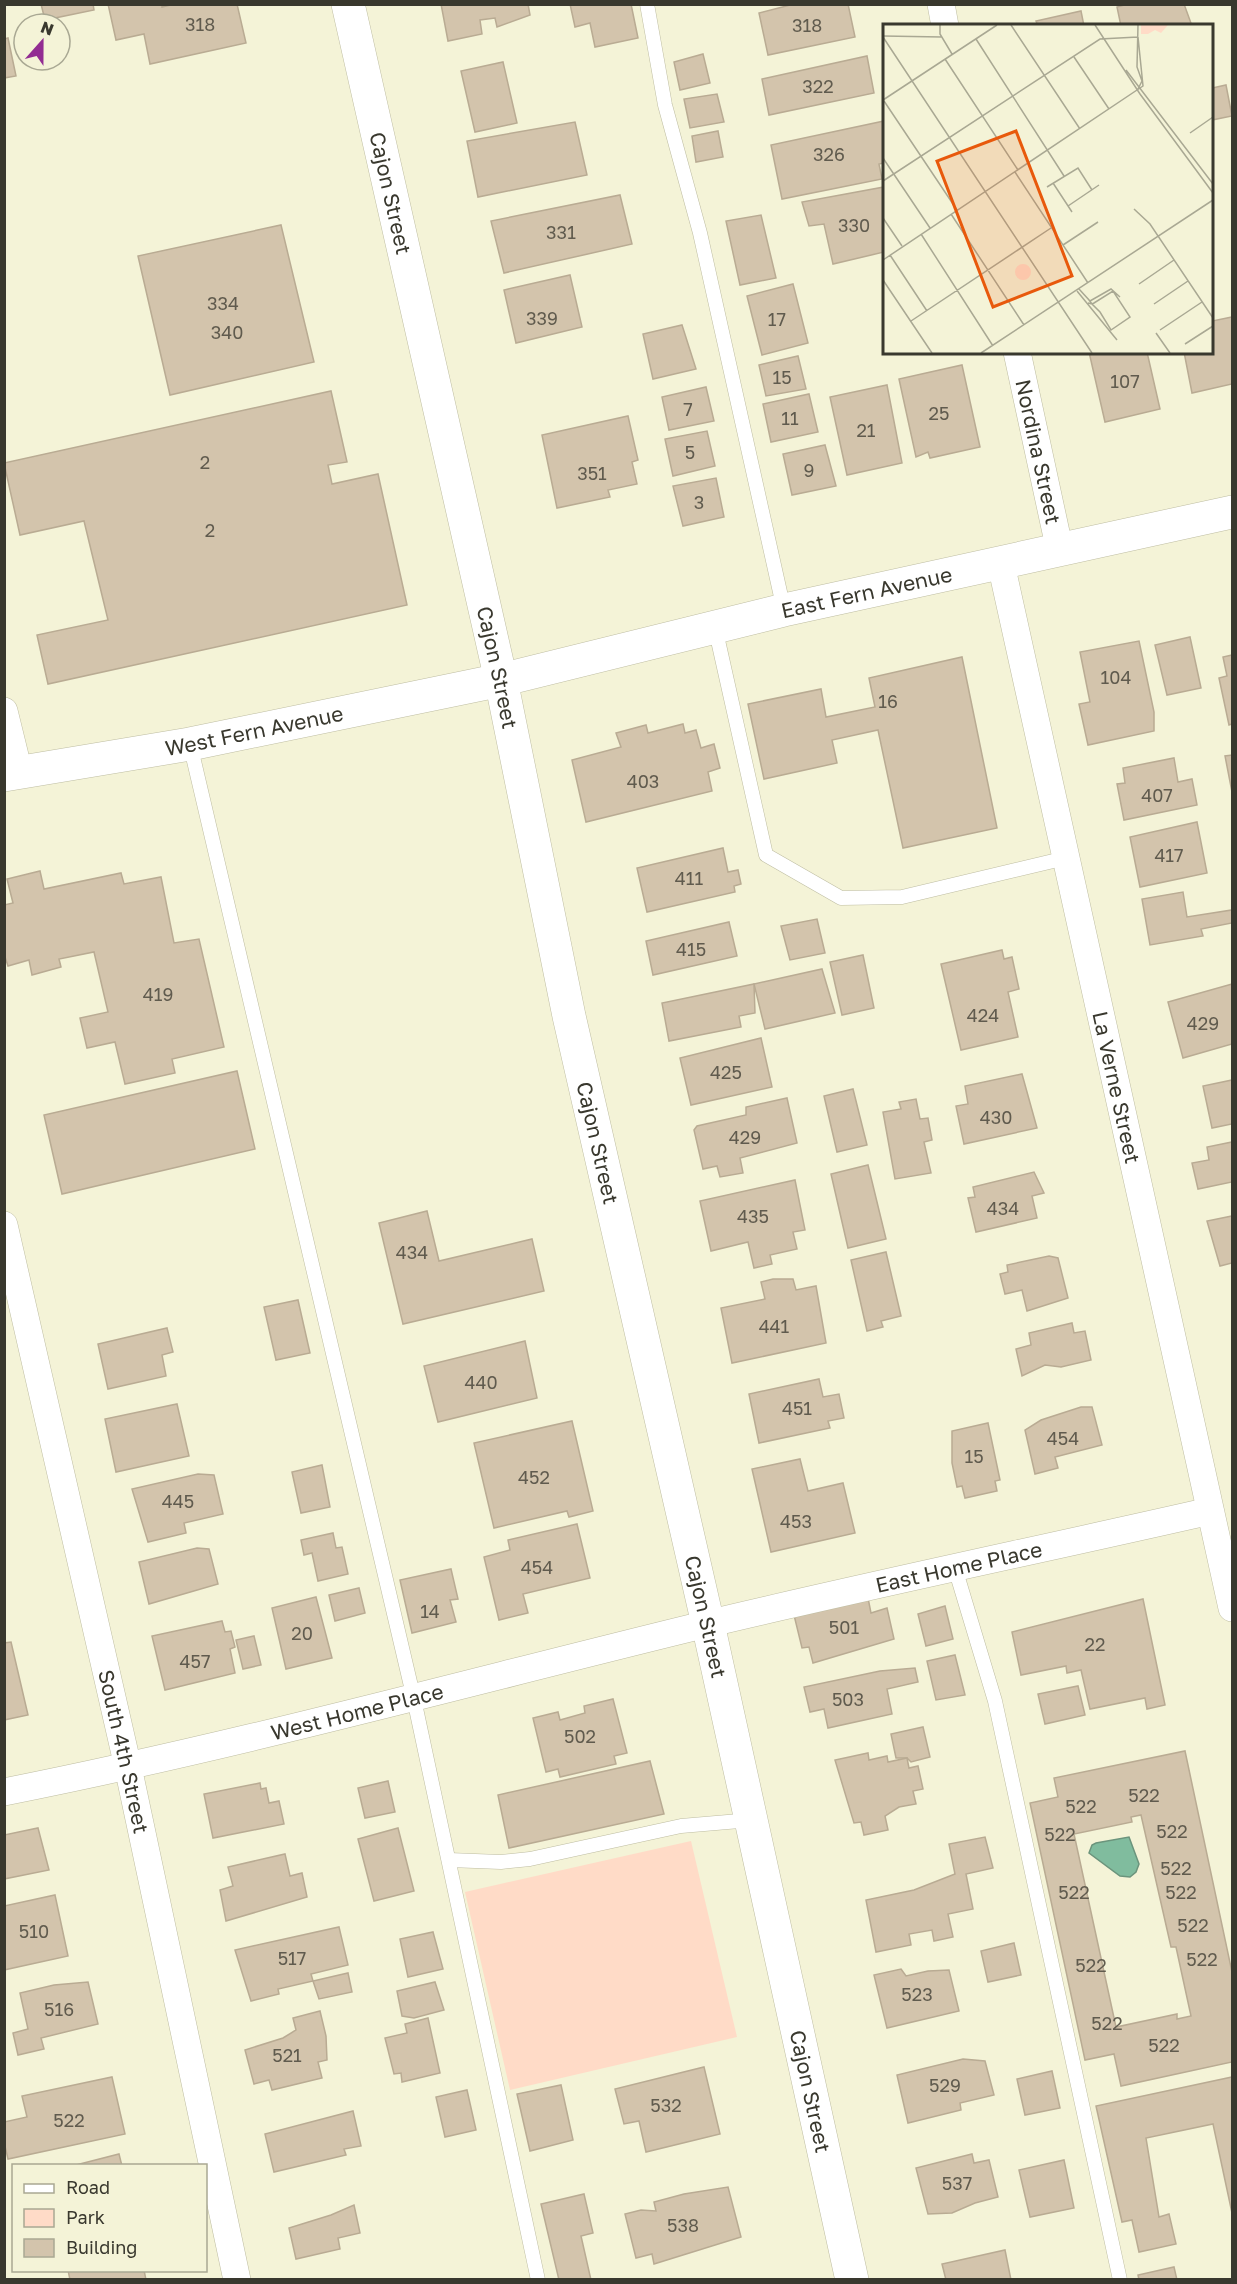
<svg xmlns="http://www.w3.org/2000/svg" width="1237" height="2284" font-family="'Golos Text',sans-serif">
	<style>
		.green { fill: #ffdbc7 }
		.water { fill: #80bc9e; stroke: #6b947c; stroke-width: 1.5 }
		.building { fill: #d3c4ac; stroke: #b9ab93; stroke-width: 1.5; fill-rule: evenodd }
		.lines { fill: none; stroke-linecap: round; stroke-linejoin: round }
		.lane-casing { stroke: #bebda2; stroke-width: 15 }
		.street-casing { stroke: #bebda2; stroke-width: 28 }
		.secondary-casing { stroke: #bebda2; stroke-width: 34 }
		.lane { stroke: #fff; stroke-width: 14 }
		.street { stroke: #fff; stroke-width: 27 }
		.secondary { stroke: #fff; stroke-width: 33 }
		.labels { text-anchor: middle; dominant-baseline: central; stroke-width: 5; stroke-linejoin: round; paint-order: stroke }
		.number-label { font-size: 18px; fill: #605b4e }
		.street-label { font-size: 21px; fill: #39382e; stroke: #f4f3d7 }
		.inset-road { fill: none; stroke: #a9a893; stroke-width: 1.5 }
		.view { fill: #e8590c; fill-opacity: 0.15; stroke: #e8590c; stroke-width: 3 }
		.inset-edge { fill: none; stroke: #39382e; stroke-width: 3 }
	</style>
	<rect width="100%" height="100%" fill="#f4f3d7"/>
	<!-- green -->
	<polygon class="green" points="691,1841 737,2037 510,2090 465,1892"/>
	<!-- water -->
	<polygon class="water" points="1129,1837 1139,1864 1136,1872 1130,1877 1120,1876 1089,1853 1092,1845 1096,1843"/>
	<!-- building -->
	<g class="building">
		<polygon points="41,4 93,4 94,10 45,20"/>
		<polygon points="108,4 162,4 162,7 175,4 237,4 246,43 150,64 144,34 116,40"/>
		<polygon points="441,4 528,4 530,15 497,27 495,18 480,20 482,34 448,41"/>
		<polygon points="570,4 631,4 638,38 595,47 590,23 575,27"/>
		<polygon points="794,4 848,4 855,37 768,55 759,13"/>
		<polygon points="1128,4 1184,4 1192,26 1121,26 1117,7"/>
		<polygon points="1081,11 1084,26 1038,26 1036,21"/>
		<polygon points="8,38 16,76 4,78 4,39"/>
		<polygon points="703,54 710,83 680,90 674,62"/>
		<polygon points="867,56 874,93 769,115 762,79"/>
		<polygon points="503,62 517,123 475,132 461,71"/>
		<polygon points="1226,85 1232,116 1212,120 1212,88"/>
		<polygon points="717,94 724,122 690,128 684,99"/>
		<polygon points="884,121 884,163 879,164 882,179 782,199 771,145"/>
		<polygon points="575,122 587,175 478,197 467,141"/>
		<polygon points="718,131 723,157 696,162 692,136"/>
		<polygon points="884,187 884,252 833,264 824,224 809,226 802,202"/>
		<polygon points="620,195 632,244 504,273 491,221"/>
		<polygon points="761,215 776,278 740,285 726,221"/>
		<polygon points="281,225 314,362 170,395 138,256"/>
		<polygon points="570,275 582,327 516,343 504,290"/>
		<polygon points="793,284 808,343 762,355 747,296"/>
		<polygon points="1232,317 1232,384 1192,393 1184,352 1212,352 1212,321"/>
		<polygon points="682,325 696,369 653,379 643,334"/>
		<polygon points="1089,352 1147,352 1160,409 1105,422"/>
		<polygon points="798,356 806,389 766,396 759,365"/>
		<polygon points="962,365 980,447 930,458 928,452 916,457 899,379"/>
		<polygon points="887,385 902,463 847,475 830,397"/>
		<polygon points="706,387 714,421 669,430 662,397"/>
		<polygon points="331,391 347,462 328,465 332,484 378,474 407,605 48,684 37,635 108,620 84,521 20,535 4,463"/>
		<polygon points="809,394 818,432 771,442 763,404"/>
		<polygon points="628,416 638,460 632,462 637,484 608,490 610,497 557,508 542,435"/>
		<polygon points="707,431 715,466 673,476 665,439"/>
		<polygon points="825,445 836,486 792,495 783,454"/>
		<polygon points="716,478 724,517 683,526 673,486"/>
		<polygon points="1190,637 1201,688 1167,695 1155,645"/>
		<polygon points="1139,641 1154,712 1154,731 1088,745 1079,704 1090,702 1080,652"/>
		<polygon points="1232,655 1232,724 1229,725 1219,678 1227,676 1223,657"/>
		<polygon points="962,657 997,828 903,848 878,730 832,740 837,763 764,779 748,704 821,689 826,717 875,707 869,678"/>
		<polygon points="683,724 685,733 696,730 701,748 714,744 720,768 708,772 712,791 586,822 572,760 621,747 616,733 646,725 648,733"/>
		<polygon points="1232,755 1232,792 1225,756"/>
		<polygon points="1174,758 1178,782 1192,779 1197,805 1124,820 1117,784 1125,783 1123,768"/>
		<polygon points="1197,822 1207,873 1140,887 1130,837"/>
		<polygon points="723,848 728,872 738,870 741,884 734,886 735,892 647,912 637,868"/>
		<polygon points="40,871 44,889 121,873 124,884 161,877 174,943 199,939 224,1047 172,1059 175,1073 125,1084 115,1042 87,1048 80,1018 108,1012 94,952 59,959 61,967 32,975 29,960 8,966 4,954 4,905 13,903 7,879"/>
		<polygon points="1183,892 1187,917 1232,910 1232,923 1201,929 1203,936 1150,945 1142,899"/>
		<polygon points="817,919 825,953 790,960 781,926"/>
		<polygon points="729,922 737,956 653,975 646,941"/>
		<polygon points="1002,950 1004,959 1012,957 1019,989 1008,992 1018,1037 961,1050 941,964"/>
		<polygon points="863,955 874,1008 842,1015 830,962"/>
		<polygon points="822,969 835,1013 765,1029 754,984"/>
		<polygon points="754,984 755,1013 739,1016 741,1027 669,1041 662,1003"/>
		<polygon points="1232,984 1232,1044 1183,1058 1168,1002"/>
		<polygon points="761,1038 772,1087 691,1105 680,1058"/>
		<polygon points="237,1071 255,1149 62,1194 44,1115"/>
		<polygon points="1022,1074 1037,1128 964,1144 956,1106 968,1104 965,1086"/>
		<polygon points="1232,1080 1232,1124 1212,1128 1203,1086"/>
		<polygon points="853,1089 867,1145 837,1152 824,1096"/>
		<polygon points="787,1098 797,1143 740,1158 743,1173 720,1177 717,1166 703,1169 694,1130 697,1126 746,1115 746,1107"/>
		<polygon points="916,1099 920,1119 928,1118 932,1140 924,1142 931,1173 895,1179 883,1112 901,1109 899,1102"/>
		<polygon points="1232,1142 1232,1182 1198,1189 1192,1163 1209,1160 1207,1147"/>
		<polygon points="868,1165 886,1239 848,1248 831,1174"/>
		<polygon points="1034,1172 1044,1193 1032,1196 1037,1218 976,1232 968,1198 975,1197 973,1187"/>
		<polygon points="795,1180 805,1230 793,1232 797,1249 770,1255 772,1264 754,1268 748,1242 711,1251 700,1201"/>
		<polygon points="427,1211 439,1261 532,1239 544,1291 403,1324 379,1223"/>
		<polygon points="1232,1216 1232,1263 1220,1266 1207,1221"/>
		<polygon points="886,1252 901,1316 881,1321 883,1327 867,1331 851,1260"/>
		<polygon points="1049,1256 1058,1258 1068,1298 1027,1311 1022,1290 1005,1294 1000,1274 1008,1272 1007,1265"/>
		<polygon points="773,1279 793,1279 796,1290 816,1286 826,1343 732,1363 721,1308 765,1299 761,1282"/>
		<polygon points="298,1300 310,1353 276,1360 264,1307"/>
		<polygon points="1072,1323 1074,1333 1085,1331 1091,1360 1061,1367 1045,1365 1022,1376 1016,1349 1031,1345 1029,1333"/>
		<polygon points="167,1328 173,1352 162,1355 166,1376 108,1389 98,1344"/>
		<polygon points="525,1341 537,1398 438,1422 424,1366"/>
		<polygon points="819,1379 823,1397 839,1394 844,1418 828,1421 830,1428 759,1443 749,1394"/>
		<polygon points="177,1404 189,1456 116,1472 105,1419"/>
		<polygon points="1081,1407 1092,1407 1102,1445 1055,1457 1058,1468 1035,1474 1025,1430 1041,1420"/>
		<polygon points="572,1421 593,1511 569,1517 567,1511 494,1528 474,1443"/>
		<polygon points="988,1423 1000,1480 995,1481 997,1491 965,1498 962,1486 957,1487 952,1463 952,1431"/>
		<polygon points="800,1459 808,1491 843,1483 855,1533 771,1552 752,1469"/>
		<polygon points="322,1465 330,1507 301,1513 292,1472"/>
		<polygon points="198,1474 214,1475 223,1514 184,1523 186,1533 148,1542 132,1489"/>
		<polygon points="577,1524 590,1578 523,1594 528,1613 499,1620 484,1557 510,1550 508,1540"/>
		<polygon points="333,1533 336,1548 342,1547 348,1574 318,1581 312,1553 304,1555 301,1540"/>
		<polygon points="197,1548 209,1549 218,1584 149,1604 139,1562"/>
		<polygon points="451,1569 458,1599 450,1600 456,1622 412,1633 400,1580"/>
		<polygon points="359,1588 365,1613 335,1621 329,1595"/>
		<polygon points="316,1597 332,1658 286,1669 272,1608"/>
		<polygon points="868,1598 871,1613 887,1608 894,1639 813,1663 809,1647 802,1648 794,1615"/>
		<polygon points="1143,1599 1165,1705 1147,1709 1145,1698 1090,1709 1081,1670 1067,1673 1066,1666 1021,1675 1012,1632"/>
		<polygon points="945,1606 953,1639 926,1646 918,1614"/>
		<polygon points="222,1621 225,1632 231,1631 235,1647 230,1649 235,1673 165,1690 152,1636"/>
		<polygon points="254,1636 261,1665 243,1669 236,1640"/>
		<polygon points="11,1642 28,1715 4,1720 4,1643"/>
		<polygon points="955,1655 965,1695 936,1700 927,1661"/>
		<polygon points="915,1668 918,1682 887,1689 892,1714 828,1728 824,1709 810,1712 804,1687 880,1671"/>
		<polygon points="1078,1686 1085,1715 1045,1724 1038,1694"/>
		<polygon points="613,1699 627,1753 614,1756 616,1764 560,1777 558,1769 546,1772 533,1718 558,1712 560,1720 585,1713 584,1706"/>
		<polygon points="923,1727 930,1757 911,1762 907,1758 896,1758 891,1734"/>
		<path d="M 1185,1751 L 1232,1972 L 1232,2062 L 1121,2086 L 1114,2054 L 1085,2060 L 1030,1803 L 1058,1797 L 1054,1778 ZM 1141,1815 L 1171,1947 L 1176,1947 L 1191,2016 L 1177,2019 L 1177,2014 L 1116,2027 L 1074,1834 L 1132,1822 L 1131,1817 Z"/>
		<polygon points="868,1753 869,1760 887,1756 888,1762 907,1758 909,1768 918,1766 923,1789 913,1791 916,1804 899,1807 885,1816 888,1830 864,1835 861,1822 854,1823 835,1760"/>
		<polygon points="650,1761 664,1814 509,1848 498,1795"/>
		<polygon points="388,1781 395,1812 365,1818 358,1788"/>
		<polygon points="260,1783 261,1789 266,1788 269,1803 279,1801 284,1824 213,1838 204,1794"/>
		<polygon points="38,1828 49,1870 4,1879 4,1835"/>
		<polygon points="398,1828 414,1891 374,1901 358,1839"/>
		<polygon points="985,1837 993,1868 966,1874 973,1909 948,1914 953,1937 934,1941 932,1930 909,1934 911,1945 876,1952 866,1900 914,1890 955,1874 949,1844"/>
		<polygon points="285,1854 290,1876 302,1873 307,1897 226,1921 220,1890 233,1886 228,1867"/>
		<polygon points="55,1895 68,1956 4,1970 4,1906"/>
		<polygon points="339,1927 348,1965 311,1974 313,1981 278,1989 279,1994 251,2001 235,1950"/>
		<polygon points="433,1932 443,1969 408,1977 400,1939"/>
		<polygon points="1014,1943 1021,1975 988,1982 981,1951"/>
		<polygon points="901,1969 906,1976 928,1971 949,1970 959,2011 887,2028 874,1975"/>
		<polygon points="348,1973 352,1992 319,1999 313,1981"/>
		<polygon points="88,1982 98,2024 41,2038 44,2049 18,2055 13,2033 28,2029 20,1993 54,1985"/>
		<polygon points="435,1982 444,2010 414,2018 402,2016 397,1991"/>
		<polygon points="320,2011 326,2036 327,2060 318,2062 322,2078 272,2090 269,2080 254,2084 245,2050 283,2038 296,2030 293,2018"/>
		<polygon points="428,2018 440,2073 402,2082 401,2073 394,2074 385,2038 407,2033 405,2024"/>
		<polygon points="963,2059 985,2061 994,2095 960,2103 961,2110 908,2123 897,2075"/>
		<polygon points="704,2067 720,2134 646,2152 639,2121 624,2124 615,2089"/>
		<polygon points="1052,2071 1060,2108 1025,2115 1017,2079"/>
		<polygon points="112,2077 125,2134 8,2159 4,2142 4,2122 27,2117 22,2096"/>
		<polygon points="1232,2077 1232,2213 1213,2124 1146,2138 1159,2217 1169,2214 1176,2244 1139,2252 1132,2220 1122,2222 1096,2106"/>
		<polygon points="561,2085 573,2140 530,2151 517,2094"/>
		<polygon points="467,2090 476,2130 445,2137 436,2097"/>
		<polygon points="353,2111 361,2146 344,2149 346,2155 274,2172 265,2134"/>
		<polygon points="119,2154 122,2166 72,2166"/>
		<polygon points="972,2154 974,2163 989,2160 998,2197 975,2203 952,2213 928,2214 916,2168"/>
		<polygon points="1064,2160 1074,2208 1030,2217 1019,2170"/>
		<polygon points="728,2187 741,2237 654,2264 652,2254 636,2258 625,2214 641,2210 656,2211 654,2202 684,2194"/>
		<polygon points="584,2194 593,2233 581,2236 591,2280 559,2280 541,2204"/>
		<polygon points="354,2205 360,2233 338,2238 340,2249 296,2259 289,2228 331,2215"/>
		<polygon points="1005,2250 1011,2280 946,2280 942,2264"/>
		<polygon points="1174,2267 1177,2280 1139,2280 1138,2275"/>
		<polygon points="68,2270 144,2270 146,2280 70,2280"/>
	</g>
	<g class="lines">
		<!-- lane casing -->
		<g class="lane-casing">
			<g id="lane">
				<polyline points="647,4 665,105 700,233 784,610"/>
				<polyline points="715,627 766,855 841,898 902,897 1066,858"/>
				<polyline points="190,744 414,1699 538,2280"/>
				<polyline points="955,1568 995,1701 1120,2280"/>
				<polyline points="449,1860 501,1862 530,1859 681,1826 751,1820"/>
			</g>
		</g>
		<!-- street casing -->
		<g class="street-casing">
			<g id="street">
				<polyline points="941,4 945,26"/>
				<path id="s1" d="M 1017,352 L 1060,551"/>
				<path id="s2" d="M 1001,564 L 1232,1608"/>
				<polyline points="4,711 19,772"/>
				<path id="s3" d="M 4,1225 L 128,1767 L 237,2280"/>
				<path id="s4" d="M 4,1792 C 241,1745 473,1681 707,1624 C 874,1584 1043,1549 1210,1511"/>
			</g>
		</g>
		<!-- secondary casing -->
		<g class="secondary-casing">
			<g id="secondary">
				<path id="s5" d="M 348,4 L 501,680 L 569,1016 L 708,1624 L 852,2280"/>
				<path id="s6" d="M 4,775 L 190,744 L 501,680 L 784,610 L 1232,512"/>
			</g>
		</g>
		<!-- lane -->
		<use href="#lane" class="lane"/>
		<!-- street -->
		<use href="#street" class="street"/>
		<!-- secondary -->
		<use href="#secondary" class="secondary"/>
	</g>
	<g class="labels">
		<!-- number labels -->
		<g class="number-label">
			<text x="200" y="24">318</text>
			<text x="807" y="25">318</text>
			<text x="818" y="86">322</text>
			<text x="829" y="154">326</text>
			<text x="854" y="225">330</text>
			<text x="561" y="232">331</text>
			<text x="223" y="303">334</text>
			<text x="542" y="318">339</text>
			<text x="777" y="319">17</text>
			<text x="227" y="332">340</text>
			<text x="782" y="377">15</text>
			<text x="1125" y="381">107</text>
			<text x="688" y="409">7</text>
			<text x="939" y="413">25</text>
			<text x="790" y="418">11</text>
			<text x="866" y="430">21</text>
			<text x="690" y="452">5</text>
			<text x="205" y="462">2</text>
			<text x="809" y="470">9</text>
			<text x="592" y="473">351</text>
			<text x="699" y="502">3</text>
			<text x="210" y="530">2</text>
			<text x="1116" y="677">104</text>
			<text x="888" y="701">16</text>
			<text x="643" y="781">403</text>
			<text x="1157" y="795">407</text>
			<text x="1169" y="855">417</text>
			<text x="689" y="878">411</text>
			<text x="691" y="949">415</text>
			<text x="158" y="994">419</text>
			<text x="983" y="1015">424</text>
			<text x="1203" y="1023">429</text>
			<text x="726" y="1072">425</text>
			<text x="996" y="1117">430</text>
			<text x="745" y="1137">429</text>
			<text x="1003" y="1208">434</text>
			<text x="753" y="1216">435</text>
			<text x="412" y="1252">434</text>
			<text x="774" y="1326">441</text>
			<text x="481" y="1382">440</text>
			<text x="797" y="1408">451</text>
			<text x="1063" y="1438">454</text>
			<text x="974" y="1456">15</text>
			<text x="534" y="1477">452</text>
			<text x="178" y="1501">445</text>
			<text x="796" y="1521">453</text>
			<text x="537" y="1567">454</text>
			<text x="430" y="1611">14</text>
			<text x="844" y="1627">501</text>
			<text x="302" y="1633">20</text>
			<text x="1095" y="1644">22</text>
			<text x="195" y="1661">457</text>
			<text x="848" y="1699">503</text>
			<text x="580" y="1736">502</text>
			<text x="1144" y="1795">522</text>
			<text x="1081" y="1806">522</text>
			<text x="1172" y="1831">522</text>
			<text x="1060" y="1834">522</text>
			<text x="1176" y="1868">522</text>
			<text x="1074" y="1892">522</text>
			<text x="1181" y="1892">522</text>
			<text x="1193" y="1925">522</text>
			<text x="34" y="1931">510</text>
			<text x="292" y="1958">517</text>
			<text x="1202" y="1959">522</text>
			<text x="1091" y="1965">522</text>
			<text x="917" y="1994">523</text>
			<text x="59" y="2009">516</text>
			<text x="1107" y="2023">522</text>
			<text x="1164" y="2045">522</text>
			<text x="287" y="2055">521</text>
			<text x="945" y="2085">529</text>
			<text x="666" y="2105">532</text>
			<text x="69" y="2120">522</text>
			<text x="957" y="2183">537</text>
			<text x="683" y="2225">538</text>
		</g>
		<!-- street labels -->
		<g class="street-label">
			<text stroke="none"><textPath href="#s5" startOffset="194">Cajon Street</textPath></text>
			<text stroke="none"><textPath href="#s1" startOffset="102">Nordina Street</textPath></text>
			<text stroke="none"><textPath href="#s6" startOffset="882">East Fern Avenue</textPath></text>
			<text stroke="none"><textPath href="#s5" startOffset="680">Cajon Street</textPath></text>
			<text stroke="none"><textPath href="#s6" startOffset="254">West Fern Avenue</textPath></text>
			<text stroke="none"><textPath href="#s2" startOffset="536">La Verne Street</textPath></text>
			<text stroke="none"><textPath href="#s5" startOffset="1166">Cajon Street</textPath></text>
			<text stroke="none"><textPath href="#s4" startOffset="981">East Home Place</textPath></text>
			<text stroke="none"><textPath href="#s5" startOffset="1652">Cajon Street</textPath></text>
			<text stroke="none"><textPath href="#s4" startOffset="362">West Home Place</textPath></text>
			<text stroke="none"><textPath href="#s3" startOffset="540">South 4th Street</textPath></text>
			<text stroke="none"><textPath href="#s5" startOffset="2138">Cajon Street</textPath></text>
		</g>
	</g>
	<!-- overview -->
	<g transform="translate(883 24)">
		<rect width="330" height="330" fill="#f4f3d7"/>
		<path d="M 258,1 L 285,1 L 278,9 L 272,6 L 265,10 L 258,10 ZM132 248a8 8 0 1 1 16 0a8 8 0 1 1-16 0Z" fill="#ffdbc7"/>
		<path class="inset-road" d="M 57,1 L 57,10 L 69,30M 128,1 L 197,105M 212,1 L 257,70 L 330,169M 255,1 L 254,43 L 259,57 L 255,65M 0,12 L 59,13M 0,13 L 209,329M 93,15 L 181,152M 191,33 L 226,85M 62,35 L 135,146M 243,46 L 330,160M 0,76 L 114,1M 1,77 L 74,186M 307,109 L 330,93M 0,134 L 47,204M 132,148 L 205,259M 0,157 L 217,15 L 255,13M 170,159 L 189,188M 164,163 L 195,144 L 209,166M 185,182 L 216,161M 251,185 L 267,200 L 330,294M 68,190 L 141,301M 0,194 L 19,222M 38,210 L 110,322M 180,221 L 215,198M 7,231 L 44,287M 0,236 L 260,62 L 255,13M 0,256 L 49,329M 256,260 L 291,236M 196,265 L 207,277 L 228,265 L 237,273M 194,267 L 234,316M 205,279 L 209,280 L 211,279 L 230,267 L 247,293 L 228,306 L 217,288 L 209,280 L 206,276M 271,280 L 305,257M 28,297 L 168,204M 277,306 L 319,278M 273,309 L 287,329M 302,320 L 330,302M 98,329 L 330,176"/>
		<path class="view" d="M 133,107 L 189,252 L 110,283 L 54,137 Z"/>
		<rect width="330" height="330" class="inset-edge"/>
	</g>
	<!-- border -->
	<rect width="1237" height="2284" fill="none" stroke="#39382e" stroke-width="12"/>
	<!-- legend -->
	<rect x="12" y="2164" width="195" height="108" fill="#f4f3d7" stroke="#a9a893" stroke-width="1.5"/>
	<rect x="24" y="2184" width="30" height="9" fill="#ffffff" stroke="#a9a893" stroke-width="1.5"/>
	<text x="66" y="2194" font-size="18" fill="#39382e">Road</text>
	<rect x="24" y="2209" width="30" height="18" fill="#ffdbc7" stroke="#a9a893" stroke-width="1.5"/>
	<text x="66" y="2224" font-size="18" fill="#39382e">Park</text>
	<rect x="24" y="2239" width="30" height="18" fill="#d3c4ac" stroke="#a9a893" stroke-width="1.5"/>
	<text x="66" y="2254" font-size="18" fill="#39382e">Building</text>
	<!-- north arrow -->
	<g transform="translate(42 42) rotate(21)"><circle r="28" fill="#f4f3d7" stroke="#a9a893" stroke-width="1.5"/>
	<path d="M0-4.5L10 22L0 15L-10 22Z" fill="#922c92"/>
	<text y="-9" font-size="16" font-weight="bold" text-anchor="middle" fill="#39382e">N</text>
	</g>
</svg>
